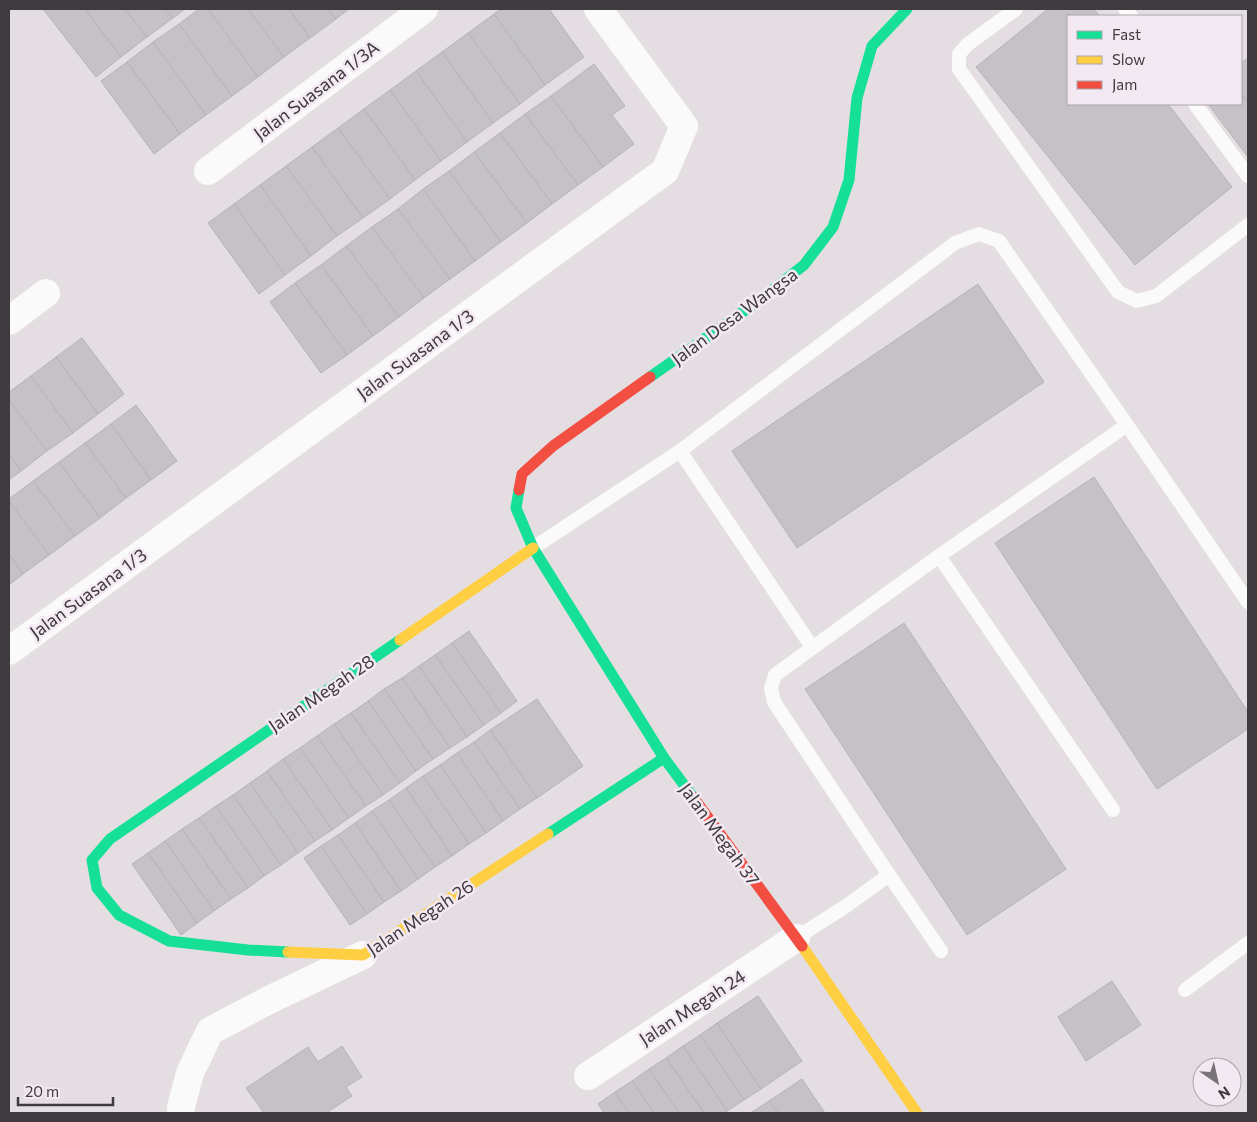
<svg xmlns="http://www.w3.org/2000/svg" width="1257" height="1122" font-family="Commissioner,sans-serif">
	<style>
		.building { fill: #c5c2c6; stroke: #b6b2b6 }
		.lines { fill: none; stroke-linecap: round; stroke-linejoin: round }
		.lane { stroke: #fbfafb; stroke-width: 14 }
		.street { stroke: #fbfafb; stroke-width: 28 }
		.fast { stroke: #16e098; stroke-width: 11 }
		.slow { stroke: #ffcf43; stroke-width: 11 }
		.jam { stroke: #f24e42; stroke-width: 11 }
		.labels { text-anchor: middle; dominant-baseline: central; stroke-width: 5; stroke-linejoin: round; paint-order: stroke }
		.street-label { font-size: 18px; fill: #3e3a3e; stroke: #f3e9f3 }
	</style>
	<rect width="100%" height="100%" fill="#e4dee3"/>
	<!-- building -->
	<g class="building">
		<polygon points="43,9 85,9 121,57 96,77"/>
		<polygon points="85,9 125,9 147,37 121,57"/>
		<polygon points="125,9 166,9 173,18 147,37"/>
		<polygon points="166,9 185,9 173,18"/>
		<polygon points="199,9 208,9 258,77 232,96 179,24"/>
		<polygon points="208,9 248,9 284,57 258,77"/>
		<polygon points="248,9 289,9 310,38 284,57"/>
		<polygon points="289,9 328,9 336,19 310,38"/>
		<polygon points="328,9 349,9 336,19"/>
		<polygon points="501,9 549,9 584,57 545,85 494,14"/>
		<polygon points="1048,9 1094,9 1100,16 1068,16 1068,104 1168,104 1232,187 1135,265 976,67"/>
		<polygon points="494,14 545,85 520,104 468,33"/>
		<polygon points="179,24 232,96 206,115 153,42"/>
		<polygon points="468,33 520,104 493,123 442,52"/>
		<polygon points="153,42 206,115 180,134 127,62"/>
		<polygon points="442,52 493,123 467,142 416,71"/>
		<polygon points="1248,58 1248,103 1241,94 1241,63"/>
		<polygon points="127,62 180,134 154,154 101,81"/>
		<polygon points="594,64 625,106 612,115 634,144 603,167 551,96"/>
		<polygon points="416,71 467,142 441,161 390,90"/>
		<polygon points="390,90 441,161 415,180 364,109"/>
		<polygon points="1241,94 1248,103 1248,157 1208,104 1241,104"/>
		<polygon points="551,96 603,167 578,185 525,114"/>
		<polygon points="364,109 415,180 390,199 338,128"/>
		<polygon points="525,114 578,185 552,204 500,133"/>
		<polygon points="338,128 390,199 363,218 312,147"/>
		<polygon points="500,133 552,204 527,223 474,152"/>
		<polygon points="312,147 363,218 337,236 286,166"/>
		<polygon points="474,152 527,223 501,242 449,171"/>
		<polygon points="286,166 337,236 311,256 260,185"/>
		<polygon points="449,171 501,242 475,261 423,189"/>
		<polygon points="260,185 311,256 285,275 234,204"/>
		<polygon points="423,189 475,261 450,279 398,209"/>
		<polygon points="234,204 285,275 259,294 208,223"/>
		<polygon points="398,209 450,279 424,298 372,227"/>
		<polygon points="372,227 424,298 399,317 346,246"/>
		<polygon points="346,246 399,317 373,336 321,265"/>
		<polygon points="321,265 373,336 347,355 295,283"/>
		<polygon points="295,283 347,355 321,373 270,302"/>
		<polygon points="978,284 1044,382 797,548 732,451"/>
		<polygon points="82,338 124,394 98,414 56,357"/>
		<polygon points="56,357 98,414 73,433 31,376"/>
		<polygon points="31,376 73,433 47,451 9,400 9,392"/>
		<polygon points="9,400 47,451 21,471 9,454"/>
		<polygon points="136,405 177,461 151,480 111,424"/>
		<polygon points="111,424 151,480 126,498 85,443"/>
		<polygon points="85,443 126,498 100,518 59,462"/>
		<polygon points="9,454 21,471 9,480"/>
		<polygon points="59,462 100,518 75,536 33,481"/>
		<polygon points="1094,477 1248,712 1248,729 1157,789 995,543"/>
		<polygon points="33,481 75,536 49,555 9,501 9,499"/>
		<polygon points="9,501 49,555 23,574 9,554"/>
		<polygon points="9,554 23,574 9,585"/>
		<polygon points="904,623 1066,869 967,935 805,689"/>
		<polygon points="469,631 517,701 501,713 452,643"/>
		<polygon points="452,643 501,713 484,725 435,655"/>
		<polygon points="435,655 484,725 467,737 419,666"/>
		<polygon points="419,666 467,737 450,748 402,678"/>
		<polygon points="402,678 450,748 433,759 384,689"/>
		<polygon points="384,689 433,759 416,771 368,701"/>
		<polygon points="537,699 583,766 537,798 490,730"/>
		<polygon points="368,701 416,771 400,783 351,713"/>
		<polygon points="351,713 400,783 383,795 334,724"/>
		<polygon points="334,724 383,795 366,806 317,736"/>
		<polygon points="490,730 537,798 520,809 474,742"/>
		<polygon points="317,736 366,806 349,818 300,748"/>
		<polygon points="474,742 520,809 503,821 457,753"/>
		<polygon points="300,748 349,818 332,830 283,759"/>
		<polygon points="457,753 503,821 486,833 440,765"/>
		<polygon points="283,759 332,830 315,841 267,771"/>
		<polygon points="440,765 486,833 469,844 423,776"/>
		<polygon points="267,771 315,841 298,853 250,783"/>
		<polygon points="423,776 469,844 452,856 406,788"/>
		<polygon points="250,783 298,853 281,865 233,795"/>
		<polygon points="406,788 452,856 435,867 389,800"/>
		<polygon points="233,795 281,865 264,876 216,806"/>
		<polygon points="389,800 435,867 418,879 372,811"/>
		<polygon points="216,806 264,876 248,888 199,818"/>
		<polygon points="372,811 418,879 401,891 355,823"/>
		<polygon points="199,818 248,888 231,899 182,829"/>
		<polygon points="355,823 401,891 384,902 338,835"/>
		<polygon points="182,829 231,899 214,911 165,841"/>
		<polygon points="338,835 384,902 367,914 321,846"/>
		<polygon points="165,841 214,911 197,923 148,853"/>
		<polygon points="321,846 367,914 350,925 304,858"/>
		<polygon points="148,853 197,923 181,935 132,864"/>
		<polygon points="1112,981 1141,1025 1086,1061 1058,1017"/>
		<polygon points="758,996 802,1061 761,1089 717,1023"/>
		<polygon points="717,1023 761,1089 744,1100 700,1035"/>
		<polygon points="700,1035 744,1100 727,1111 683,1046"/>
		<polygon points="342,1046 362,1077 346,1087 352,1096 326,1113 264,1113 246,1088 308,1047 318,1062"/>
		<polygon points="683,1046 727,1111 725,1113 704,1113 666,1058"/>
		<polygon points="666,1058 704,1113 679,1113 649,1069"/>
		<polygon points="649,1069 679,1113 654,1113 632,1081"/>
		<polygon points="802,1079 825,1113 778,1113 769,1101"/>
		<polygon points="632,1081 654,1113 629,1113 615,1092"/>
		<polygon points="615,1092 629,1113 604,1113 598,1104"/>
		<polygon points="769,1101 778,1113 753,1113 752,1112"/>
	</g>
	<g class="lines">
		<!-- lane -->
		<g class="lane">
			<polyline points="1016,9 968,44 959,54 959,69 1118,292 1137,301 1156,296 1248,225"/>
			<polyline points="1125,9 1131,16"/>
			<polyline points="1195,104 1248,176"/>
			<polyline points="680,451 812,647"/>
			<polyline points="533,548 680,451 955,243 979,234 999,241 1127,425 1248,602"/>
			<polyline points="939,556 1113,810"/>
			<polyline points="796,938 846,906 889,875"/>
			<polyline points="941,951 889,875 774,702 771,688 775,675 939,556 1127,425"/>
			<polyline points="1185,990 1248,943"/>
		</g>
		<!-- street -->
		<g class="street">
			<polyline points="208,171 424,9"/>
			<polyline points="9,321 46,293"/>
			<polyline points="9,651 665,171 684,126 598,9"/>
			<polyline points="588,1076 796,938"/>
			<polyline points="181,1107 190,1073 210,1031 271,999 363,955"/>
		</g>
		<!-- fast -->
		<g class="fast">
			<polyline points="650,377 757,302 804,265 833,227 849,180 857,98 872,46 907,9"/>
			<polyline points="519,490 516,508 533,548 664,758 693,797"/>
			<polyline points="548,834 664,758"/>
			<polyline points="288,952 248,950 169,941 119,915 97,888 92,860 110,839 400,640"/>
		</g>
		<!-- slow -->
		<g class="slow">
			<polyline points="400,640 533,548"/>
			<polyline points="802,946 917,1113"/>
			<polyline points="288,952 363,955 548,834"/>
		</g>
		<!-- jam -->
		<g class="jam">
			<polyline points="519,490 522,474 553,446 650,377"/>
			<polyline points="693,797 802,946"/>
		</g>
	</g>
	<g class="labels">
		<!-- street labels -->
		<g class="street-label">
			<text transform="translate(316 90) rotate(-37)">Jalan Suasana 1/3A</text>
			<text transform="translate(734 316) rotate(-36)">Jalan Desa Wangsa</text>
			<text transform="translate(415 354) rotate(-36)">Jalan Suasana 1/3</text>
			<text transform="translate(88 593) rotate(-36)">Jalan Suasana 1/3</text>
			<text transform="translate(321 693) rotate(-34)">Jalan Megah 28</text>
			<text transform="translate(720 834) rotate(54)">Jalan Megah 37</text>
			<text transform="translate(420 917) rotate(-33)">Jalan Megah 26</text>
			<text transform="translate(692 1007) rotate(-33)">Jalan Megah 24</text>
		</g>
	</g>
	<!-- border -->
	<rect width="1257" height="1122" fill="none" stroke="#3e3a3e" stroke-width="20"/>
	<!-- legend -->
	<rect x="1067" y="15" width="175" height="90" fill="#f3e9f3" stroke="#aba3ab"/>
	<rect x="1077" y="31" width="25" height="8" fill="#16e098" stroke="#aba3ab"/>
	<text x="1112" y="40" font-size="15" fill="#3e3a3e">Fast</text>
	<rect x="1077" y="56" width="25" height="8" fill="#ffcf43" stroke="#aba3ab"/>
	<text x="1112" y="65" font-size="15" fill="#3e3a3e">Slow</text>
	<rect x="1077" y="81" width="25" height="8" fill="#f24e42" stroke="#aba3ab"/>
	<text x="1112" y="90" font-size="15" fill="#3e3a3e">Jam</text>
	<!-- north arrow -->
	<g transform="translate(1217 1082) rotate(146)"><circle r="24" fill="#f3e9f3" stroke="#aba3ab"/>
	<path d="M0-4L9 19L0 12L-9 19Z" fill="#787378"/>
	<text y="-8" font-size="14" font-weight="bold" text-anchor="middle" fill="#3e3a3e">N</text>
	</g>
	<!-- scale -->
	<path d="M18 1097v8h95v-8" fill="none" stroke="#3e3a3e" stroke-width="2.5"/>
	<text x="25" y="1097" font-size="15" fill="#3e3a3e" stroke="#f3e9f3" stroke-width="4" paint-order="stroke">20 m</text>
</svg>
